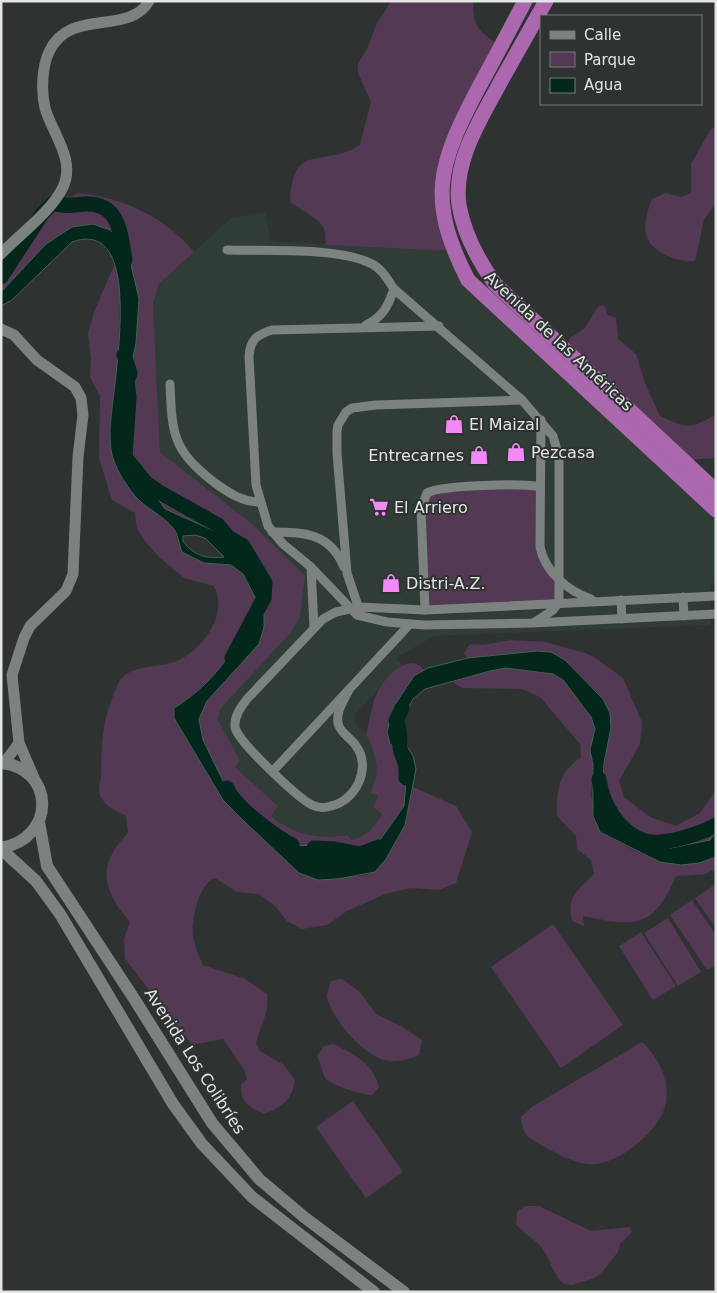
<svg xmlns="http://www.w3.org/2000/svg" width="717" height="1293" font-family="'DejaVu Sans',sans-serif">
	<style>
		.built { fill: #303c36 }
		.green { fill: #533953 }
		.water { fill: #03271a; stroke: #466057; fill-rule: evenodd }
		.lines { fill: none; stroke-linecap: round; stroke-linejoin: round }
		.river { stroke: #03271a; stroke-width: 15 }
		.minor { stroke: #7c827f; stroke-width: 9 }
		.tertiary { stroke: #7c827f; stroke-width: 11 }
		.secondary { stroke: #7c827f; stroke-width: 12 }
		.trunk { stroke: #ab68ae; stroke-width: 15 }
		.labels { text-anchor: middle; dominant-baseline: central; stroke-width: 4; stroke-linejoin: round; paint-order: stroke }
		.street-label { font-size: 16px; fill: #e3e6e4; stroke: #2e3331 }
		.poi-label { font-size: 16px; fill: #e3e6e4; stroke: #2e3331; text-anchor: start }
	</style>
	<rect width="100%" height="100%" fill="#2e3331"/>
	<!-- built -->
	<polygon class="built" points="265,213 271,241 456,251 463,268 716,510 716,583 710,584 710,625 434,636 396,658 402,665 354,715 355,724 366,735 376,756 377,772 373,789 378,796 382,813 374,828 363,837 351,840 348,835 331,837 312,836 295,832 283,826 271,816 278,806 235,767 240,760 218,720 251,523 160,452 153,304 159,284 232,217"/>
	<!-- green -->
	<g class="green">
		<path d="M 394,1 L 473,1 C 472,27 481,33 501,46 L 444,165 L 456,251 L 326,245 C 325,239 326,234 324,229 C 321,219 299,209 290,202 C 293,140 322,169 360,145 L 371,102 L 358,73 L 358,63 L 367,49 L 377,23 L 390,3 Z"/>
		<path d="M 716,127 L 716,202 L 704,220 L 695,261 C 685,262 677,260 668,256 C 640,244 642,224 652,199 L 666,193 L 681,197 L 691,193 L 691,164 L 711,129 Z"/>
		<path d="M 78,193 C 121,197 166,217 194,252 L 159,284 L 153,304 L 160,452 L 251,523 L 305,576 L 300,617 L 292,631 L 220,709 L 218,720 L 240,760 L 235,767 L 278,806 L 271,816 C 294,836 319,839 348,835 L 351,840 C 368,836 374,828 382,814 L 373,807 L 378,796 L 370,793 C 381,773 377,754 366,735 C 370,720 372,699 381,686 C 391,672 410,653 424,670 L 414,676 L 390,744 L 405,757 L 407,768 L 404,806 L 380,840 L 360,854 L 316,845 L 294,846 L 275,835 L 240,805 L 219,773 L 203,740 L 199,719 L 207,701 L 259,644 L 260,584 L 258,572 L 252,560 L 228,537 L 165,509 L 128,455 L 125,395 L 136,343 L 139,299 L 128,252 L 110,230 L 46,244 L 1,292 L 1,254 L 53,203 L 62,201 Z"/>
		<path d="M 115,263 L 120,288 L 118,368 L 115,392 L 135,496 L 175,529 L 177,539 L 204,563 L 231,565 L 243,574 L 257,601 C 240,645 215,683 174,708 L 174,718 L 223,800 L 299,873 L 318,880 L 368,875 L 386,859 L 405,825 L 413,787 L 456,806 L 472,832 L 456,883 L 439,890 L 411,888 L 388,893 L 347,911 L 327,925 L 302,929 L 287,921 L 276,907 L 259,894 L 237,892 L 215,878 C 199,884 191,919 193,935 C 194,945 199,956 203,965 L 245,979 L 267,994 C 269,1015 261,1023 256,1043 L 260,1051 L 284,1065 L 295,1080 C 292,1100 282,1107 264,1114 C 250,1107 240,1103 241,1085 L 247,1079 L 244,1069 L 223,1039 L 192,1045 L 125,959 L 124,939 L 130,922 C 114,904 98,879 112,854 C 116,846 123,839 128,832 L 126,816 C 117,811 104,806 100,795 C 98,791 100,782 101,777 C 102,743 101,724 115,691 C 117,687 118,681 122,678 C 136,663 161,669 179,660 C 205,647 228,614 214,586 L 184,578 L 159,557 L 145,541 L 137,528 L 135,513 L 112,500 L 99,458 L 100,396 L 90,377 L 91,359 L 88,333 L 94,312 Z"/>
		<path d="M 604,305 L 608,315 L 616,318 L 618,339 L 636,354 L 645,383 L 660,416 C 688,429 689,429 716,415 L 716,458 L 683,460 L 566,349 L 570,338 L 584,329 L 598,307 Z"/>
		<polygon points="540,487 540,547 551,571 559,602 425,610 421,508 431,490"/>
		<path d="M 512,640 L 545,642 L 585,653 L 594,657 L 623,678 L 642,722 L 640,744 L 619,781 L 624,797 L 650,817 L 676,826 L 700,813 L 716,790 L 716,832 L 710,840 L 671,848 L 646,842 L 627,832 L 605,811 L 602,797 L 606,751 L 603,698 L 565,660 L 537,651 L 468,658 L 464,653 L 470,644 C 489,647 494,641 512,640 Z"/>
		<path d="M 505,668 L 553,674 L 563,680 L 591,717 L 595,729 L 590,750 L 593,765 L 591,796 L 600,832 C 641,854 669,874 716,857 L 716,869 L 705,874 L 676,876 C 653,929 635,927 583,916 L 584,926 L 572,921 C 566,897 578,890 594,874 L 591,860 L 577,849 L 576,836 L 557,816 C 557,788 558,774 581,757 L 580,744 L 540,697 L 522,689 L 462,688 L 453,682 L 489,671 Z"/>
		<polygon points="716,884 716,928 695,898"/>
		<polygon points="692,900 716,935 716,965 707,970 670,915"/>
		<polygon points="668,918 701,972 678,986 644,933"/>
		<polygon points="553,924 623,1025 561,1068 491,967"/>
		<polygon points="641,932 676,986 653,1000 619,946"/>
		<path d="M 342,979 L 360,992 L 376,1014 L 401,1026 L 422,1040 L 419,1055 C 409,1059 401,1062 389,1061 C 365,1058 331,1019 327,996 C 327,992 330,985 331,981 Z"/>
		<path d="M 642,1042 C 658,1056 670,1081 666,1103 C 661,1131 615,1168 587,1164 C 572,1162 557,1154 545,1147 C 529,1138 522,1136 521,1117 L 533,1106 Z"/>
		<path d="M 334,1044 C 355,1055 372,1062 379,1087 L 372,1095 C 365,1096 328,1084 325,1078 C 322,1072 321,1063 317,1056 L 324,1046 Z"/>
		<polygon points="353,1101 403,1172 366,1198 316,1127"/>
		<path d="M 525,1206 L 539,1206 L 591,1231 L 630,1227 L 632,1232 L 620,1244 L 618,1252 L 602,1272 L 594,1278 L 572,1285 L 564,1284 C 552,1274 552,1263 544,1251 C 538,1240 523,1234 516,1224 L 517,1212 Z"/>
	</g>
	<!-- water -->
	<path class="water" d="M 93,224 L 110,230 L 121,240 L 128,252 L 139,299 L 136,343 L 125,395 L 128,455 L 165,509 L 228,537 L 252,560 L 258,572 L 264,598 L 264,627 L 259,644 L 207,701 L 199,719 L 203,740 L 226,787 L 240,805 L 275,835 L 294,846 L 316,845 L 360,854 L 380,840 L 404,806 L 407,768 L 405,757 L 390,744 L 387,732 L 394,706 L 414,676 L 428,668 L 468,658 L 537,651 L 551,652 L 565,660 L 603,699 L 610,713 L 611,728 L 604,763 L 602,797 L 605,812 L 627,832 L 646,842 L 671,848 L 710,840 L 716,832 L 716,857 L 699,863 L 681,865 L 660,862 L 600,832 L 593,816 L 593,765 L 590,750 L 595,729 L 591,717 L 563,680 L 553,674 L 506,668 L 490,671 L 425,689 L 413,699 L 399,725 L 401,736 L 413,756 L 416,769 L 405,825 L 386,859 L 375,872 L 337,879 L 318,880 L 299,873 L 246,823 L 223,800 L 174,718 L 174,708 C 215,683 240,645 257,601 L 243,574 L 231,565 L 204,563 L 182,552 C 179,545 178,533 173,528 C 163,515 146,509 135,496 C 128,488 117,471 114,461 C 111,454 110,442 110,434 C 109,400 151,214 72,242 L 12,300 L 1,306 L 1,292 L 46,244 L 72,227 ZM 195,535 L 205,538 L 224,557 C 206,559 194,556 183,541 L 183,536 Z"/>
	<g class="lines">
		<!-- river -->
		<g class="river">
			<path d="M 1,277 L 42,214 L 53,203 C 63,207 74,205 84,204 C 120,202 120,233 125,260"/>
			<polyline points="124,355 130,373 127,381 129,397 125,457 146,483 159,492 218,525 228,537 243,546 265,583 264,598 232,658"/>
			<path d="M 402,708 L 396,721 C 402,731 398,742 401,752 C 405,762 407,767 406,778"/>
			<path d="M 599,779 C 602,804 619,833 645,841 C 662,846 701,834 716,825"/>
			<path d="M 227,788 C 234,806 274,836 292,845"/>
			<polyline points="314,848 335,849 360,854 379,847"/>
		</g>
		<!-- minor -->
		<g class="minor">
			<path d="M 227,250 C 265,251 340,247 372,264 C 382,269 388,280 394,289 L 522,400 L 553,436 L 559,457 L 559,602 L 553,610 L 535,622"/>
			<path d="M 366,325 C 383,317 388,306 394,289"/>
			<path d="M 439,326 L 272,330 C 256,335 250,340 249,357 L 256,485 L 268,526 L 283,544 L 311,567 L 357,615 L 387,622 L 424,625 L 532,623 L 716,614"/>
			<path d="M 170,384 C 172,436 173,450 215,483 C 229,493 242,502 260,502"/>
			<path d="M 541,420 L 540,547 C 545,572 568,591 591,599"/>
			<path d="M 272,532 C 304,532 330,533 344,567"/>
			<polyline points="311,567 314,628"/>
			<polyline points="683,597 684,616"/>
			<polyline points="621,600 622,619"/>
			<path d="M 425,610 L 421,508 L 427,493 C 441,485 524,483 540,487"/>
			<polyline points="360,612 347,573 337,453 337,431 338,425 346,412 352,408 376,405 522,400"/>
			<path d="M 349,690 C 344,700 334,714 339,726 C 342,734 352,739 356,746 C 372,767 356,801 331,806 C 325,808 318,808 312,805 C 298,798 237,741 235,727 C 234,716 241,707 247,699 L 323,619 L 336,612 L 359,607 L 425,610 L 716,596"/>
			<polyline points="273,771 410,624"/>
		</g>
		<!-- tertiary -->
		<g class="tertiary">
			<path d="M 1,254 C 20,234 52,211 63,187 C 76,160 52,133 45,108 C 41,92 42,67 49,52 C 69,7 130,36 149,1"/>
			<polyline points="1,329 14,335 37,360 75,387 81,398 83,415 78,457 73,574 66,591 30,626 24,638 12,675 19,743 35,780"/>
			<polyline points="4,763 19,743"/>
		</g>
		<!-- secondary -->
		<g class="secondary">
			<path d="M 1,763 C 55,768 57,838 1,848"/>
			<polyline points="39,822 47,866 133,997 212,1123 259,1179 304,1217 404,1292"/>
			<polyline points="1,849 36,881 60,914 173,1104 202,1144 252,1197 374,1292"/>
		</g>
		<!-- trunk -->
		<g class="trunk">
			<path d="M 525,1 C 509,31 494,60 478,89 C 438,165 427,200 468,280 L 716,510"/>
			<path d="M 546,1 C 531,28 516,54 501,81 C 481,119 453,160 459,205 C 464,235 478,260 495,284 L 716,491"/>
		</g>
	</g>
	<!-- icons -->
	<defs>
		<g id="shop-bare" transform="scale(1.5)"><path d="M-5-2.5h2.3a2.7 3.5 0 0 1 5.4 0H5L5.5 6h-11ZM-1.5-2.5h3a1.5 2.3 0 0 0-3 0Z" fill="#f18af4" stroke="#2e3331" stroke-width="2.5" paint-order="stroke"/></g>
		<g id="supermarket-bare" transform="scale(1.5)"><path d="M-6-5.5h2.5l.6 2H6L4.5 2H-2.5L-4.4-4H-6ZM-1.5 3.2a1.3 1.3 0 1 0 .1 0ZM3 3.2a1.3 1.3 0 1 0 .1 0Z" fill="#f18af4" stroke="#2e3331" stroke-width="2.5" paint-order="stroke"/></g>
	</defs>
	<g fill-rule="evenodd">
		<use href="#shop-bare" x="454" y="424"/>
		<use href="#shop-bare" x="516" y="452"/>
		<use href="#shop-bare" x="479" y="455"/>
		<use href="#supermarket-bare" x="379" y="507"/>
		<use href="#shop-bare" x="391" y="583"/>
	</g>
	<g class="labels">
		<!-- street labels -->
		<g class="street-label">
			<text transform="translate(559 341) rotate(43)">Avenida de las Américas</text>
			<text transform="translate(195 1061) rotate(57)">Avenida Los Colibríes</text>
		</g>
		<!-- poi labels -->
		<g class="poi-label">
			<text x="469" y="424">El Maizal</text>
			<text x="531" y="452">Pezcasa</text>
			<text x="464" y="455" text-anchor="end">Entrecarnes</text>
			<text x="394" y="507">El Arriero</text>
			<text x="406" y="583">Distri-A.Z.</text>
		</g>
	</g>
	<!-- border -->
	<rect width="717" height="1293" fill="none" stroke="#e3e6e4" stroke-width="5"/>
	<!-- legend -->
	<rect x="540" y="15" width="162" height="90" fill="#2e3331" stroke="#767b79"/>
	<rect x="550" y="31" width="25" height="8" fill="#7c827f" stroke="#767b79"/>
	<text x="584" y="40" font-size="15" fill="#e3e6e4">Calle</text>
	<rect x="550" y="52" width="25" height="15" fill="#533953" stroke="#767b79"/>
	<text x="584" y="65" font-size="15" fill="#e3e6e4">Parque</text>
	<rect x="550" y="78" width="25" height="15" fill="#03271a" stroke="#767b79"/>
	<text x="584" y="90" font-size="15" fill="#e3e6e4">Agua</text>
</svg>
